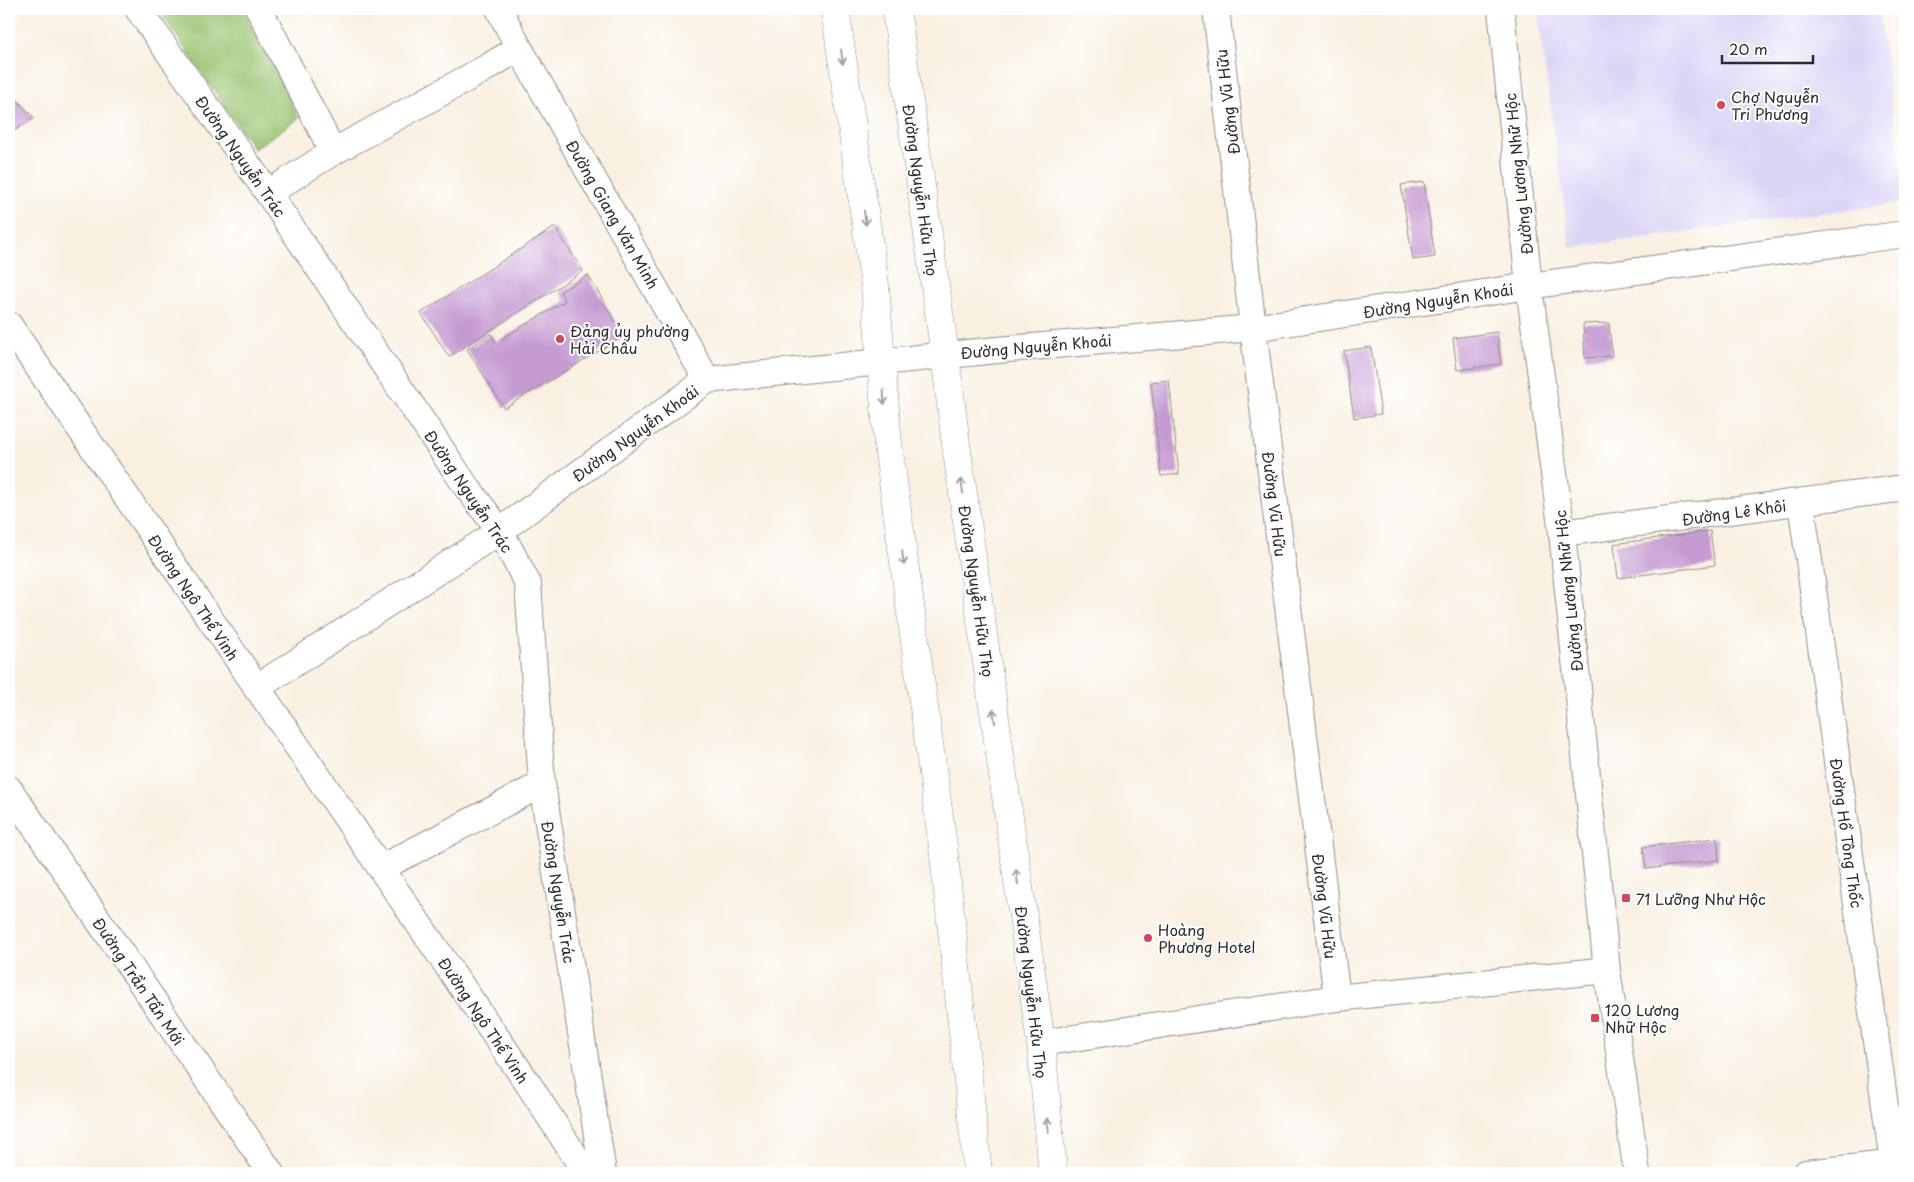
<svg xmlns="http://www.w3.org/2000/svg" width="1914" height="1182" font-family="'Playpen Sans',sans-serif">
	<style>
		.built { fill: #dcd6f6 }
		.green { fill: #99c26e; stroke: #62764c }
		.building { fill: #c59ad1 }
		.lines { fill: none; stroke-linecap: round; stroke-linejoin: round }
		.minor-casing { stroke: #928e86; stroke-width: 28 }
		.primary-casing { stroke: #928e86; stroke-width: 29 }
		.minor { stroke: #fff; stroke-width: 26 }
		.primary { stroke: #fff; stroke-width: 28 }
		.oneway { stroke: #a0a0a0 }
		.poi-dot { fill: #d1495b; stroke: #fff; stroke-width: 2 }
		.labels { text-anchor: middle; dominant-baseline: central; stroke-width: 4; stroke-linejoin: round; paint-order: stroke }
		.poi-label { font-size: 15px; fill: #2b2b2b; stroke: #fff; text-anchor: start }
		.street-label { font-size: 15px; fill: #2b2b2b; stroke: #fff }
	</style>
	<rect width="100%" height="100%" fill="#fff"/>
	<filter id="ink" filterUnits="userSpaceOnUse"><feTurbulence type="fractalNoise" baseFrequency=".02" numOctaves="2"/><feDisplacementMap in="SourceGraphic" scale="10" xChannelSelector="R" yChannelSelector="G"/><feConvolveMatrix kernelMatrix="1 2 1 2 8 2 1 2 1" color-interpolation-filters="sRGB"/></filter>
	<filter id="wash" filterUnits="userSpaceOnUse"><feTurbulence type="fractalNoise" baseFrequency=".0096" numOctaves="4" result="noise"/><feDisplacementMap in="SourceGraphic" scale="20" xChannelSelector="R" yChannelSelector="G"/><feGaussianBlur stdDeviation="1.12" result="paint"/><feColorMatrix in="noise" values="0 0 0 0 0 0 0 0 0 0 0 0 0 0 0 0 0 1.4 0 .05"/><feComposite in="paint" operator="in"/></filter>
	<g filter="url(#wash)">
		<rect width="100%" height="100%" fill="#f9f0e2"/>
		<!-- built -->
		<polygon class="built" points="1537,9 1879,9 1905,202 1570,248"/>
		<!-- green -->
		<polygon class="green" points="158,9 243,9 299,118 254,149"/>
		<g id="blocks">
			<!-- building -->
			<g class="building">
				<polygon points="9,91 34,118 9,134"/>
				<polygon points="1424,182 1435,257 1413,260 1401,185"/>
				<polygon points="555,227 583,271 449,357 421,313"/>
				<polygon points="588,275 624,336 504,408 467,349 491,334 496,342 565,301 560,292"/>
				<polygon points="1609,323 1612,356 1585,358 1583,324"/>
				<polygon points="1497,332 1501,364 1457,370 1453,338"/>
				<polygon points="1371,347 1381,414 1354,418 1344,351"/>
				<polygon points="1169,380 1179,474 1161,476 1151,382"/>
				<polygon points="1710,531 1715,565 1618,578 1614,544"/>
				<polygon points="1717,838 1719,860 1646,869 1643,847"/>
			</g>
		</g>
	</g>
	<g filter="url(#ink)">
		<use href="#blocks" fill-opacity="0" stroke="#928e86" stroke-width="1"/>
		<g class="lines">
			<!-- minor casing -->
			<g class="minor-casing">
				<g id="minor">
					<polyline points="138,9 268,193 466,486 500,531 528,584 542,784 603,1173"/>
					<polyline points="259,9 333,152"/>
					<polyline points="499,9 519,48 707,380"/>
					<polyline points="1216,9 1253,328 1337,998"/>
					<polyline points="1501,9 1529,286 1562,533 1607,970 1637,1173"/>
					<polyline points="268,193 333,152 486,68 519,48"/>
					<polyline points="9,325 529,1085 586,1173"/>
					<polyline points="1801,503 1893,1163"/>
					<polyline points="1562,533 1905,488"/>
					<polyline points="256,688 500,531 707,380 997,350 1253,328 1529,286 1905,234"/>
					<polyline points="9,789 271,1173"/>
					<polyline points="381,868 542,784"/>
					<polyline points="1041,1043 1337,998 1607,970"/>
					<polyline points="1806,1173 1905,1162"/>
				</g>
			</g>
			<!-- primary casing -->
			<g class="primary-casing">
				<g id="primary">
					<polyline points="835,9 875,286 888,445 943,846 978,1173"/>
					<polyline points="896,9 945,355 955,437 1041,1043 1053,1173"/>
				</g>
			</g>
			<!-- minor -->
			<use href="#minor" class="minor"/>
			<!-- primary -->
			<use href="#primary" class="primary"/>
		</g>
		<!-- one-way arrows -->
		<defs><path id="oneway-shaft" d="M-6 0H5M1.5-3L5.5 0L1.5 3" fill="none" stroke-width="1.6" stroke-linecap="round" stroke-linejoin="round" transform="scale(1.25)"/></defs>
		<g class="oneway">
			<use href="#oneway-shaft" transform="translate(842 57) rotate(82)"/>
			<use href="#oneway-shaft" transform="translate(865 218) rotate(82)"/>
			<use href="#oneway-shaft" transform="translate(884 397) rotate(86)"/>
			<use href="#oneway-shaft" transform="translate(962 486) rotate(-98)"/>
			<use href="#oneway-shaft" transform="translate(903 558) rotate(82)"/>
			<use href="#oneway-shaft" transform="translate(994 716) rotate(-98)"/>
			<use href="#oneway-shaft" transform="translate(1017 877) rotate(-98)"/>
			<use href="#oneway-shaft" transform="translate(1048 1125) rotate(-95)"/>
		</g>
	</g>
	<!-- markers -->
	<g class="poi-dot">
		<circle cx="1721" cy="105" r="5"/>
		<circle cx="560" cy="339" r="5"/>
		<rect x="1621" y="893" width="10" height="10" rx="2.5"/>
		<circle cx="1148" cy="938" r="5"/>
		<rect x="1590" y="1013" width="10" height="10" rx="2.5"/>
	</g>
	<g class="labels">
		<!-- poi labels -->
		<g class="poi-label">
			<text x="1731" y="96">Chợ Nguyễn<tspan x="1731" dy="17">Tri Phương</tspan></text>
			<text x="570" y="330">Đảng ủy phường<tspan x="570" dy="17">Hải Châu</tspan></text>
			<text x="1636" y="898">71 Lưỡng Như Hộc</text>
			<text x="1158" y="929">Hoàng<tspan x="1158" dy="17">Phương Hotel</tspan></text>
			<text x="1605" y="1009">120 Lương<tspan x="1605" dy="17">Nhữ Hộc</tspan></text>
		</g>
		<!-- street labels -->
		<g class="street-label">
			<text transform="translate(1227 102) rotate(-97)">Đường Vũ Hữu</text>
			<text transform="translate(241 156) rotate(55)">Đường Nguyễn Trác</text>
			<text transform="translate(1518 174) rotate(-96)">Đường Lương Nhữ Hộc</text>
			<text transform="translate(921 190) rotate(82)">Đường Nguyễn Hữu Thọ</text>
			<text transform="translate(613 214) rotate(60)">Đường Giang Văn Minh</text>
			<text transform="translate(1438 300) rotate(-9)">Đường Nguyễn Khoái</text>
			<text transform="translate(1036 346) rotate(-5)">Đường Nguyễn Khoái</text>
			<text transform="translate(635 433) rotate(-36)">Đường Nguyễn Khoái</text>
			<text transform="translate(469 491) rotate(56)">Đường Nguyễn Trác</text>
			<text transform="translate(1275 504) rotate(83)">Đường Vũ Hữu</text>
			<text transform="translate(1734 512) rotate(-8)">Đường Lê Khôi</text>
			<text transform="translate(977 591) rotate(82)">Đường Nguyễn Hữu Thọ</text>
			<text transform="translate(1568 591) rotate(-96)">Đường Lương Nhữ Hộc</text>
			<text transform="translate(194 597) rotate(56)">Đường Ngô Thế Vinh</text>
			<text transform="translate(1847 833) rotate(82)">Đường Hồ Tông Thốc</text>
			<text transform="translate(559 892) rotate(81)">Đường Nguyễn Trác</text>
			<text transform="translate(1325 906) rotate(83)">Đường Vũ Hữu</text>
			<text transform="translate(139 981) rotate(56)">Đường Trần Tấn Mới</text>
			<text transform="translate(1032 992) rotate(83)">Đường Nguyễn Hữu Thọ</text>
			<text transform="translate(484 1020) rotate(56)">Đường Ngô Thế Vinh</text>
		</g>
	</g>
	<!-- margin -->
	<rect width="1914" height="1182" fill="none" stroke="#fff" stroke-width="30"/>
	<!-- scale -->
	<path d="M1722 55v8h91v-8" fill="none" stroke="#2b2b2b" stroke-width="2.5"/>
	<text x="1729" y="55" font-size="15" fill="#2b2b2b" stroke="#ffffff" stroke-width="4" paint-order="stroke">20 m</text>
</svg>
